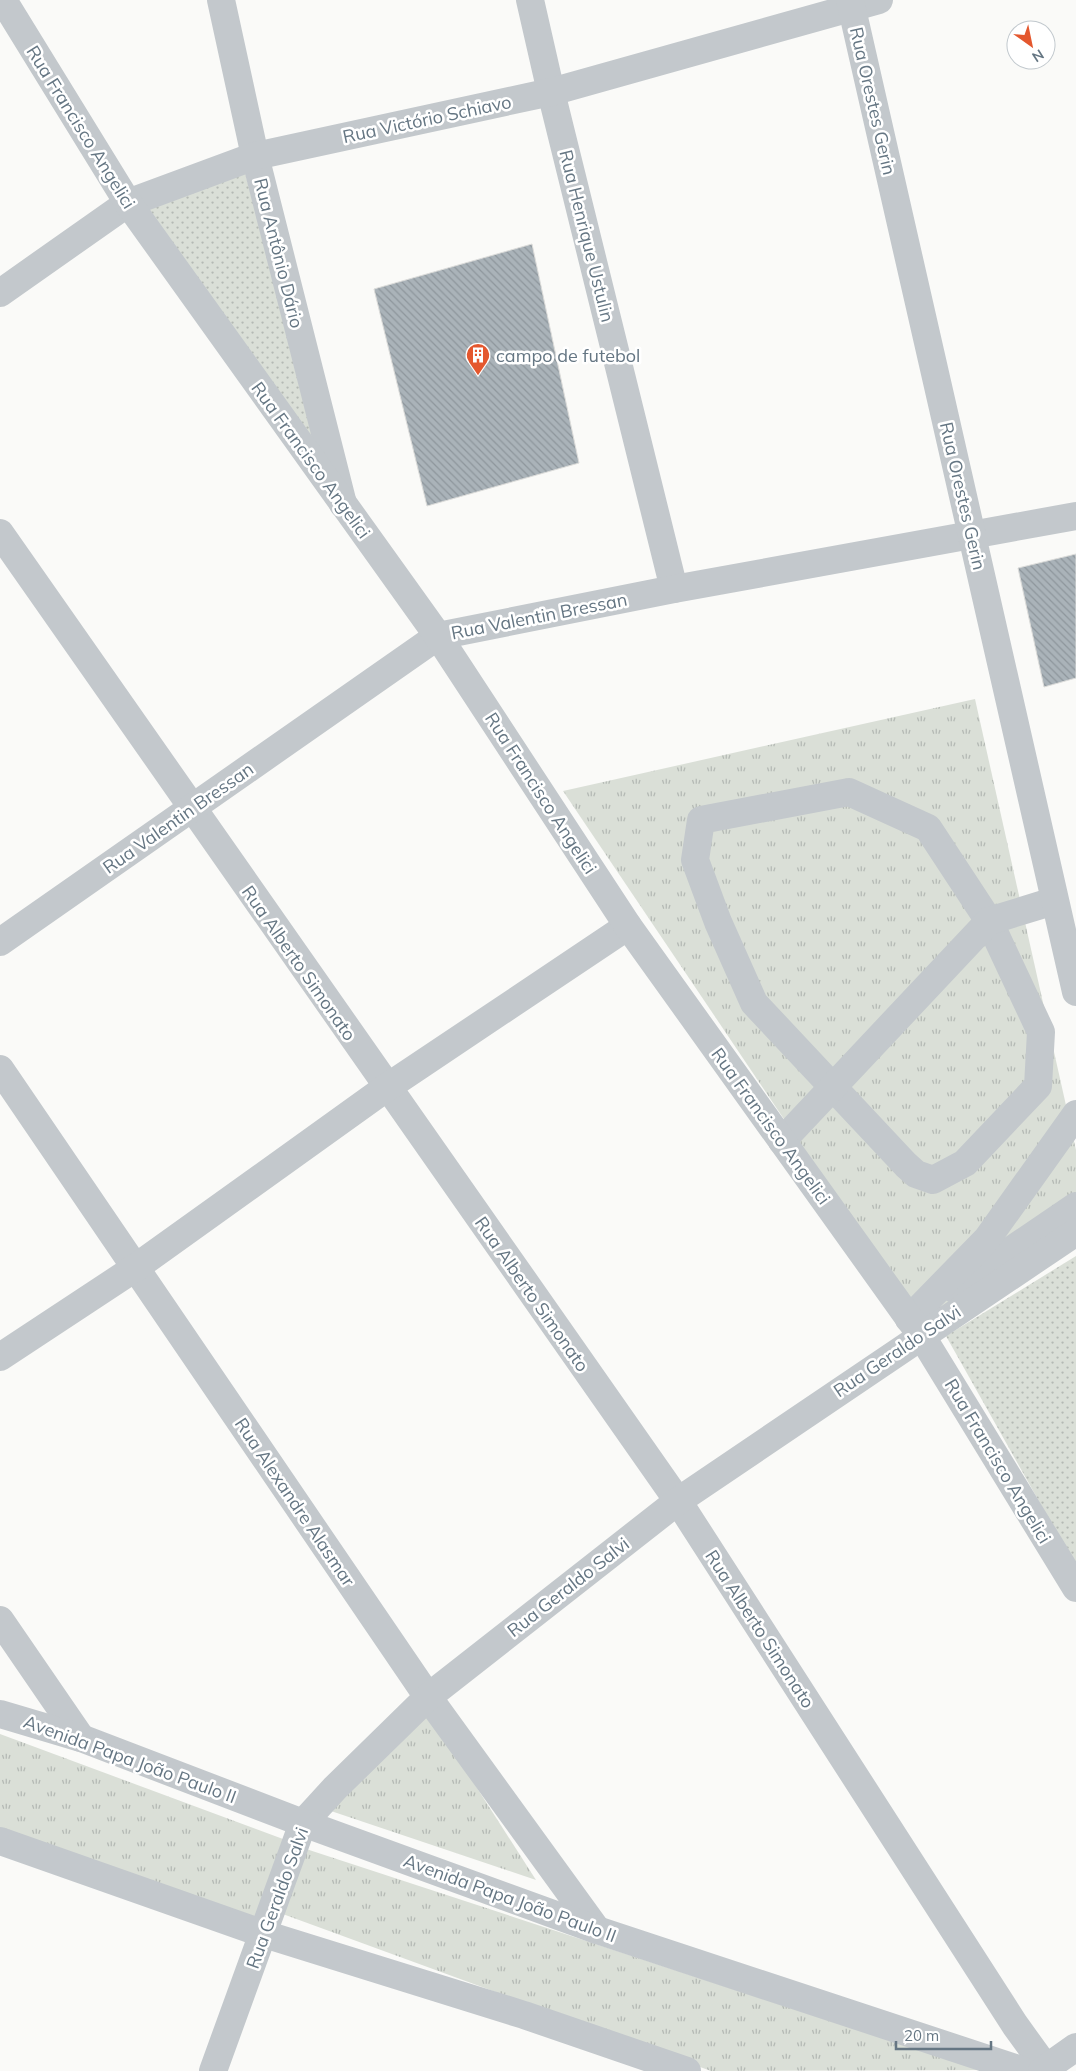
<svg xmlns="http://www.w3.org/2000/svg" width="1076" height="2071" font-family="Mulish,sans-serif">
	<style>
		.grass { fill: url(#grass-tufts) }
		.park { fill: url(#park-dots) }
		.building { fill: url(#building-back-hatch); stroke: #dcdcda }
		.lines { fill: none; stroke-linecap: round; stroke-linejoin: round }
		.pedestrian { stroke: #c3c8cc; stroke-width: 28 }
		.minor { stroke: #c3c8cc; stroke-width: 28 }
		.tertiary { stroke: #c3c8cc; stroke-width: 28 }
		.labels { text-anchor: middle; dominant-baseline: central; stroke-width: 5; stroke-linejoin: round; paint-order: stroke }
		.street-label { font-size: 18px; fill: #657683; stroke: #fff }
		.poi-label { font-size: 18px; fill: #657683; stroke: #fff; text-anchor: start }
	</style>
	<defs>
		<pattern id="grass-tufts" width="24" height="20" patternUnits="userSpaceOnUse" patternTransform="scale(1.25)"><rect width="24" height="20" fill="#dadfd7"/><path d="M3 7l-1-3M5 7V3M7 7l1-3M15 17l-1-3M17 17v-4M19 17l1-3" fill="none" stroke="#b4b9b4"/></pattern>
		<pattern id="park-dots" width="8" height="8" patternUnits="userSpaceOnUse" patternTransform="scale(1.25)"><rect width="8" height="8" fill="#dadfd7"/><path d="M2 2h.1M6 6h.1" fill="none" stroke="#b4b9b4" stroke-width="1.8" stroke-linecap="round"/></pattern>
		<pattern id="building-back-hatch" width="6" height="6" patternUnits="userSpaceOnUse" patternTransform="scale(1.25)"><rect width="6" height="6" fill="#aab3b9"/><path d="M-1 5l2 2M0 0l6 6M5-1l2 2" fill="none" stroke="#8e969c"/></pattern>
	</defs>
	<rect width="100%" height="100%" fill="#fafaf8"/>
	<!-- grass -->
	<g class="grass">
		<polygon points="975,699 1076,1150 1076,1226 922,1324 563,791"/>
		<polygon points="429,1713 536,1880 325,1809"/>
		<polygon points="0,1734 283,1839 254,1922 0,1834"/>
		<polygon points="300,1847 980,2070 711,2071 280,1913"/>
	</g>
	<!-- park -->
	<g class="park">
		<polygon points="243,165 325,469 135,209"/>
		<polygon points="1076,1256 1076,1567 946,1336"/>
	</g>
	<!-- building -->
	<g class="building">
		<polygon points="532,244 579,463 427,506 374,289"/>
		<polygon points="1076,554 1076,678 1044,687 1018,568"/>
	</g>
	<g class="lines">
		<!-- pedestrian -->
		<g class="pedestrian">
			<polygon points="849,792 928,828 989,921 1041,1032 1038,1086 965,1163 933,1180 916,1174 906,1165 754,1003 718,922 695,860 701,820"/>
			<polyline points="782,1141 989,921 1054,901"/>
			<polyline points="954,1289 1076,1206"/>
			<polyline points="909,1319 987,1239 1076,1114"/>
		</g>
		<!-- minor -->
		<g class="minor">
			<polyline points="221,0 255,156 343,504"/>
			<polyline points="530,0 551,92 674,589"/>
			<polyline points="0,293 128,203 255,156 551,92 879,0"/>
			<polyline points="0,533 678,1501 1015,2025 1046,2068"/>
			<polyline points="0,942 438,636 674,589 1076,516"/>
			<polyline points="0,1069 428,1697 597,1930"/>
			<polyline points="0,1357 135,1268 386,1088 628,926"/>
			<polyline points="0,1620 81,1738"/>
			<polyline points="213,2071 303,1823 335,1788 428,1697 678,1501 1076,1232"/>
		</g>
		<!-- tertiary -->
		<g class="tertiary">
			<polyline points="3,0 128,203 438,636 628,926 921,1335 1076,1588"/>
			<polyline points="850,0 1076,992"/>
			<polyline points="0,1714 81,1738 303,1823 597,1930 1024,2071"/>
			<polyline points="0,1841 264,1934 524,2015 687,2071"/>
			<polyline points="1042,2071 1076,2047"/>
		</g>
	</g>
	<!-- icons -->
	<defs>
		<g id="building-pin" transform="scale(1.25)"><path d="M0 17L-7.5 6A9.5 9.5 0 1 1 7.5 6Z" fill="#e4572e" stroke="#fff"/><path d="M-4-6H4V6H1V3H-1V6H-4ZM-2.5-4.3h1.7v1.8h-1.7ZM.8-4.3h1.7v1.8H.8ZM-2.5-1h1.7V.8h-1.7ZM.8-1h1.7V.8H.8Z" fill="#fff"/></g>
	</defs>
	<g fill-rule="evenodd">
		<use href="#building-pin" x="478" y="355"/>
	</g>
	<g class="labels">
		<!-- street labels -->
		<g class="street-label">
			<text transform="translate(873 101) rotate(77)">Rua Orestes Gerin</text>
			<text transform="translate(427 119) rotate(-12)">Rua Victório Schiavo</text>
			<text transform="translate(81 127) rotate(58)">Rua Francisco Angelici</text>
			<text transform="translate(587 236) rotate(76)">Rua Henrique Ustulin</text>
			<text transform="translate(279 253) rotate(76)">Rua Antônio Dário</text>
			<text transform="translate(311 460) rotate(54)">Rua Francisco Angelici</text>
			<text transform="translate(963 496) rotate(77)">Rua Orestes Gerin</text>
			<text transform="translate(539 616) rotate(-11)">Rua Valentin Bressan</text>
			<text transform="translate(541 793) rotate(57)">Rua Francisco Angelici</text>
			<text transform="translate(178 818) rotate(-35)">Rua Valentin Bressan</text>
			<text transform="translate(299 963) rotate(55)">Rua Alberto Simonato</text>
			<text transform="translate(771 1126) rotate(54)">Rua Francisco Angelici</text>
			<text transform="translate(532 1294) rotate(55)">Rua Alberto Simonato</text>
			<text transform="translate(897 1351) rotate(-34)">Rua Geraldo Salvi</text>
			<text transform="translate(998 1461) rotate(59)">Rua Francisco Angelici</text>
			<text transform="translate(295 1502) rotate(56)">Rua Alexandre Alasmar</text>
			<text transform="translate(568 1587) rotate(-38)">Rua Geraldo Salvi</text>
			<text transform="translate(760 1629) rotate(57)">Rua Alberto Simonato</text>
			<text transform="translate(130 1759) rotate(20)">Avenida Papa João Paulo II</text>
			<text transform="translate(277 1898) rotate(-70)">Rua Geraldo Salvi</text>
			<text transform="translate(510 1898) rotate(20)">Avenida Papa João Paulo II</text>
		</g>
		<!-- poi labels -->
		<g class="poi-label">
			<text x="496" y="355">campo de futebol</text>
		</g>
	</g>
	<!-- north arrow -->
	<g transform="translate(1031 45) rotate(147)"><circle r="24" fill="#ffffff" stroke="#c1c8cd"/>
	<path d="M0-4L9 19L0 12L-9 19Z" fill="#e4572e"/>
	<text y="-8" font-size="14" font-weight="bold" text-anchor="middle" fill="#657683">N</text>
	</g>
	<!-- scale -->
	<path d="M896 2041v8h95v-8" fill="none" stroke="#657683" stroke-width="2.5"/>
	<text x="904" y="2041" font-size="15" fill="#657683" stroke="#ffffff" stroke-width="4" paint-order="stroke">20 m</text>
</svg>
